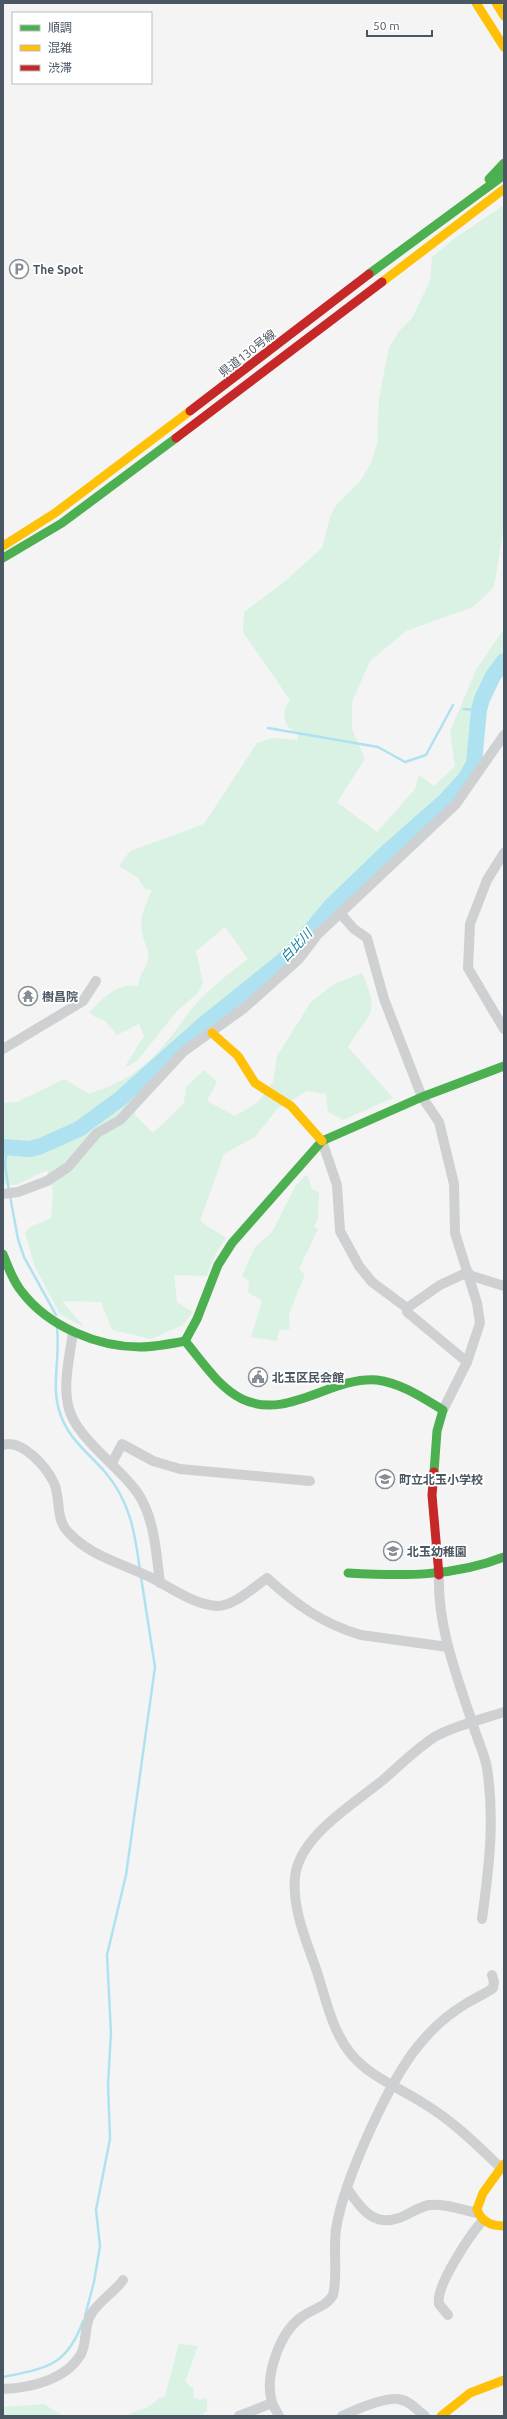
<svg xmlns="http://www.w3.org/2000/svg" width="507" height="2419" font-family="Ubuntu,'Noto Sans JP',sans-serif">
	<style>
		.green { fill: #d9f2e3 }
		.lines { fill: none; stroke-linecap: round; stroke-linejoin: round }
		.stream { stroke: #aee2f0; stroke-width: 2.5 }
		.river { stroke: #aee2f0; stroke-width: 16 }
		.street { stroke: #ced0d2; stroke-width: 10 }
		.fast { stroke: #4caf50; stroke-width: 9 }
		.slow { stroke: #ffc107; stroke-width: 9 }
		.jam { stroke: #c62828; stroke-width: 9 }
		.labels { text-anchor: middle; dominant-baseline: central; stroke-width: 3.5; stroke-linejoin: round; paint-order: stroke }
		.poi-label { font-size: 12px; font-weight: bold; fill: #4a5661; stroke: #fff; text-anchor: start }
		.street-label { font-size: 12px; fill: #4a5661; stroke: #fff }
		.water-label { font-size: 13px; font-style: italic; fill: #0c7c9b; stroke: #fff }
	</style>
	<rect width="100%" height="100%" fill="#f4f4f4"/>
	<!-- green -->
	<g class="green">
		<path d="M 504,205 L 504,526 L 494,587 L 473,607 L 406,631 L 370,661 L 352,702 L 352,729 L 365,759 L 337,802 L 377,832 L 415,789 L 419,775 L 434,786 L 455,766 L 450,731 L 477,668 L 504,629 L 504,654 L 481,684 L 472,708 L 476,765 L 465,784 L 439,812 L 346,898 L 286,963 L 165,1062 L 138,1090 L 135,1115 L 153,1133 L 184,1103 L 186,1087 L 204,1070 L 217,1082 L 207,1101 L 235,1116 L 257,1103 L 273,1082 L 277,1056 L 311,1002 L 334,984 L 362,973 C 381,1016 369,1012 348,1047 L 393,1098 L 343,1120 L 328,1112 L 326,1094 L 307,1091 L 277,1109 L 255,1137 L 224,1154 L 200,1221 L 226,1238 L 216,1253 L 207,1276 L 174,1275 L 177,1302 L 193,1312 L 183,1325 L 151,1339 L 112,1330 L 101,1302 L 62,1301 L 85,1328 L 60,1314 L 35,1267 L 25,1233 L 30,1227 L 51,1218 L 53,1191 L 47,1170 L 16,1185 L 3,1184 L 3,1103 L 17,1102 L 64,1079 L 89,1094 C 105,1088 122,1082 136,1071 C 157,1057 174,1033 189,1012 C 206,991 227,975 248,959 L 225,927 L 196,951 L 203,983 L 198,993 L 177,1011 L 137,1061 L 124,1068 L 144,1036 L 139,1024 L 117,1035 L 105,1021 L 95,1017 L 89,1012 C 103,998 118,982 138,986 C 139,975 145,970 148,960 C 150,951 143,941 142,932 C 139,917 146,904 152,890 L 145,889 L 138,878 L 119,866 L 130,851 L 204,824 L 257,743 L 272,738 L 298,740 L 297,734 C 283,725 280,713 290,700 L 243,632 L 244,612 L 284,582 L 322,548 L 330,517 L 336,505 L 361,480 L 371,463 L 377,444 L 379,398 L 389,347 L 400,330 L 412,318 L 430,281 L 432,257 L 455,238 Z"/>
		<polygon points="307,1174 312,1189 319,1192 318,1219 314,1226 318,1229 299,1269 305,1274 289,1314 290,1329 279,1330 277,1341 251,1337 262,1301 248,1292 249,1281 242,1276 255,1247 272,1232 296,1185"/>
		<path d="M 179,2344 L 198,2346 L 185,2382 L 194,2389 L 193,2397 L 199,2400 L 207,2398 L 207,2411 L 201,2416 L 127,2416 C 133,2410 141,2411 148,2407 C 155,2403 157,2398 165,2396 Z"/>
		<polygon points="44,2404 63,2416 3,2416 3,2407"/>
	</g>
	<g class="lines">
		<!-- stream -->
		<g class="stream">
			<polyline points="464,709 479,710"/>
			<polyline points="268,728 378,747 405,762 426,755 453,705"/>
			<polyline points="7,1148 5,1165 9,1191"/>
			<polyline points="10,1196 18,1239 24,1257 56,1315"/>
			<path d="M 57,1328 C 61,1360 48,1392 64,1423 C 73,1442 91,1456 105,1472 C 130,1501 135,1533 140,1570"/>
			<polyline points="85,2316 94,2282 100,2246 96,2210 110,2139 108,2084 111,2033 107,1955 126,1875 155,1667 141,1577"/>
			<path d="M 3,2377 C 47,2368 67,2366 83,2321"/>
		</g>
		<!-- river -->
		<polyline class="river" points="3,1147 30,1149 41,1146 79,1129 120,1099 204,1024 291,954 332,905 387,852 446,800 466,778 474,763 479,710 482,699 493,676 504,661"/>
		<!-- street -->
		<g class="street">
			<polyline points="504,853 487,880 470,924 468,968 504,1029"/>
			<polyline points="340,913 354,929 367,938 384,999 422,1097 439,1122 454,1184 455,1233 477,1303 480,1323 467,1362 443,1410"/>
			<polyline points="3,1049 83,1001 96,981"/>
			<polyline points="322,1141 337,1185 340,1231 359,1266 372,1282 407,1308 407,1312 467,1362"/>
			<polyline points="3,1194 18,1192 47,1181 68,1167 97,1133 120,1120 183,1052 243,1009 299,959 318,934 456,804 504,735"/>
			<polyline points="469,1275 504,1286"/>
			<polyline points="407,1308 440,1285 468,1272"/>
			<path d="M 73,1332 C 70,1355 63,1383 68,1405 C 74,1437 118,1465 137,1492 C 155,1518 156,1553 160,1583"/>
			<path d="M 3,1445 C 22,1438 47,1468 54,1483 C 61,1498 55,1519 68,1532 C 90,1556 121,1563 150,1577 C 170,1587 194,1605 217,1606 C 234,1606 253,1588 267,1578 C 295,1604 323,1624 361,1635 L 448,1647"/>
			<polyline points="112,1463 122,1444 153,1461 180,1469 310,1481"/>
			<path d="M 439,1575 C 437,1627 458,1679 474,1728 C 478,1741 485,1755 487,1768 C 495,1819 489,1868 482,1919"/>
			<path d="M 501,2168 C 476,2144 453,2121 423,2103 C 398,2087 370,2077 351,2054 C 332,2031 326,1999 317,1972 C 307,1942 292,1910 295,1877 C 299,1836 354,1804 383,1780 C 399,1766 415,1750 433,1738 C 447,1728 486,1718 504,1712"/>
			<path d="M 347,2188 C 362,2211 376,2230 406,2215 C 414,2211 420,2207 429,2205 C 445,2203 462,2210 478,2213"/>
			<path d="M 448,2315 L 439,2304 C 435,2286 471,2234 483,2220"/>
			<path d="M 3,2389 C 30,2388 66,2380 81,2354 C 87,2343 84,2327 90,2316 C 98,2301 114,2293 123,2280"/>
			<polyline points="239,2416 272,2403"/>
			<path d="M 279,2416 C 277,2411 273,2407 272,2402 C 264,2376 280,2331 303,2316 C 313,2309 327,2306 333,2295 C 338,2274 333,2251 336,2229 C 344,2180 391,2074 425,2038 C 436,2025 452,2012 467,2003 C 475,1998 485,1994 493,1988 L 494,1982 L 492,1975"/>
			<path d="M 342,2416 C 355,2410 389,2395 402,2400 C 411,2402 418,2411 425,2416"/>
		</g>
		<!-- fast -->
		<g class="fast">
			<polyline points="489,179 504,163"/>
			<polyline points="369,274 504,175"/>
			<polyline points="3,558 62,523 176,438"/>
			<path d="M 3,1254 C 8,1267 13,1281 22,1292 C 48,1326 97,1347 140,1347 C 155,1347 170,1344 185,1341"/>
			<path d="M 185,1341 C 202,1361 218,1387 242,1399 C 288,1421 331,1376 377,1380 C 401,1383 423,1398 443,1410 L 437,1431 L 434,1472"/>
			<polyline points="185,1341 197,1319 218,1265 232,1243 322,1141 422,1097 504,1066"/>
			<path d="M 348,1573 C 402,1576 453,1577 504,1557"/>
		</g>
		<!-- slow -->
		<g class="slow">
			<polyline points="476,3 504,47"/>
			<polyline points="496,3 504,16"/>
			<polyline points="382,282 504,189"/>
			<polyline points="3,546 55,513 190,411"/>
			<polyline points="212,1033 238,1056 255,1083 291,1106 322,1141"/>
			<path d="M 504,2164 L 483,2193 L 477,2209 C 481,2222 491,2226 504,2226"/>
			<polyline points="441,2416 470,2393 504,2380"/>
		</g>
		<!-- jam -->
		<g class="jam">
			<polyline points="190,411 369,274"/>
			<polyline points="176,438 382,282"/>
			<polyline points="434,1472 432,1495 439,1575"/>
		</g>
	</g>
	<!-- icons -->
	<defs>
		<g id="parking-ring" transform="scale(1)"><circle r="9.5" fill="#fff" stroke="#868d94" stroke-width="1.5"/><path d="M-3.5-5.5H1a3.5 3.5 0 0 1 0 7H-1V5.5H-3.5ZM-1-3.4V-.6H.8a1.4 1.4 0 0 0 0-2.8Z" fill="#868d94"/></g>
		<g id="temple-ring" transform="scale(1)"><circle r="9.5" fill="#fff" stroke="#868d94" stroke-width="1.5"/><path d="M0-6L5-2H3V0L6.5 2.5H4V6H1.5V3h-3V6H-4V2.5H-6.5L-3 0V-2H-5Z" fill="#868d94"/></g>
		<g id="civic-ring" transform="scale(1)"><circle r="9.5" fill="#fff" stroke="#868d94" stroke-width="1.5"/><path d="M-.6-6.5H3V-4.5H.6V-3L4-1V1h2V6H-6V1h2V-1L-.6-3ZM-1.2 2.5V6h2.4V2.5Z" fill="#868d94"/></g>
		<g id="school-ring" transform="scale(1)"><circle r="9.5" fill="#fff" stroke="#868d94" stroke-width="1.5"/><path d="M0-5L7-2L0 1L-7-2ZM-4 1L0 2.5L4 1V4Q0 6-4 4Z" fill="#868d94"/></g>
	</defs>
	<g fill-rule="evenodd">
		<use href="#parking-ring" x="19" y="269"/>
		<use href="#temple-ring" x="28" y="996"/>
		<use href="#civic-ring" x="258" y="1377"/>
		<use href="#school-ring" x="385" y="1479"/>
		<use href="#school-ring" x="393" y="1551"/>
	</g>
	<g class="labels">
		<!-- poi labels -->
		<g class="poi-label">
			<text x="33" y="269">The Spot</text>
			<text x="42" y="996">樹昌院</text>
			<text x="272" y="1377">北玉区民会館</text>
			<text x="399" y="1479">町立北玉小学校</text>
			<text x="407" y="1551">北玉幼稚園</text>
		</g>
		<!-- street labels -->
		<g class="street-label">
			<text transform="translate(247 353) rotate(-38)">県道130号線</text>
		</g>
		<!-- water labels -->
		<g class="water-label">
			<text transform="translate(296 945) rotate(-47)">白比川</text>
		</g>
	</g>
	<!-- border -->
	<rect width="507" height="2419" fill="none" stroke="#4a5661" stroke-width="8"/>
	<!-- legend -->
	<rect x="12" y="12" width="140" height="72" fill="#ffffff" stroke="#b7bbc0"/>
	<rect x="20" y="25" width="20" height="6" fill="#4caf50" stroke="#b7bbc0"/>
	<text x="48" y="32" font-size="12" fill="#4a5661">順調</text>
	<rect x="20" y="45" width="20" height="6" fill="#ffc107" stroke="#b7bbc0"/>
	<text x="48" y="52" font-size="12" fill="#4a5661">混雑</text>
	<rect x="20" y="65" width="20" height="6" fill="#c62828" stroke="#b7bbc0"/>
	<text x="48" y="72" font-size="12" fill="#4a5661">渋滞</text>
	<!-- scale -->
	<path d="M367 30v6h65v-6" fill="none" stroke="#4a5661" stroke-width="2"/>
	<text x="373" y="30" font-size="12" fill="#4a5661" stroke="#ffffff" stroke-width="3" paint-order="stroke">50 m</text>
</svg>
